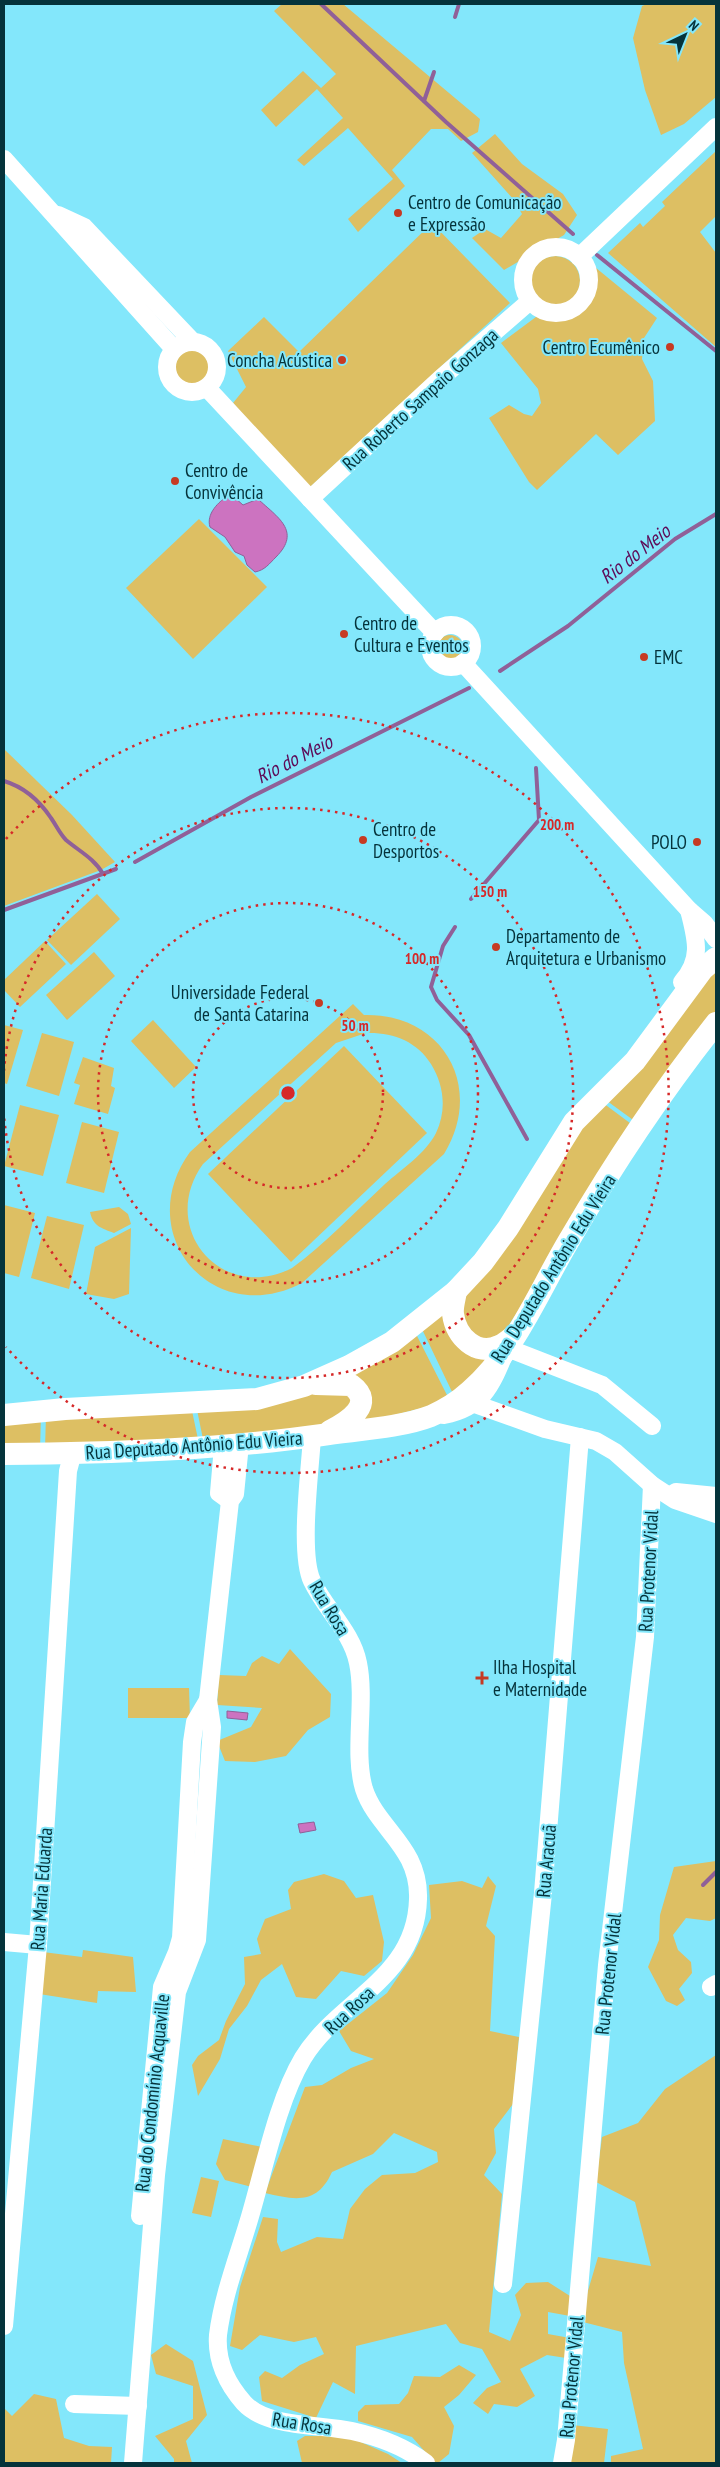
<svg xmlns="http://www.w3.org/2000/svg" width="720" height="2467" font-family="'PT Sans Narrow',sans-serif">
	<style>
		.green { fill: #ddbf63; fill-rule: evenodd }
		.water { fill: #cc73c0; stroke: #906098 }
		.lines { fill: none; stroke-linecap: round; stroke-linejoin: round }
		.stream { stroke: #906098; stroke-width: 4 }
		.minor { stroke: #fff; stroke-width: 18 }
		.major { stroke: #fff; stroke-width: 22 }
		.ring { fill: none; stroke: #d62828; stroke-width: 2.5; stroke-dasharray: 2.5 5 }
		.poi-dot { fill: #c63a23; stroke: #83e7fb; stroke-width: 2 }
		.labels { text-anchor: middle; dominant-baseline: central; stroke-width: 4; stroke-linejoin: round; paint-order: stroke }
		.poi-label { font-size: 19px; fill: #05333b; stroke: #83e7fb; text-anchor: start }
		.street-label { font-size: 19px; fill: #05333b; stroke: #83e7fb }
		.water-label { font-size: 20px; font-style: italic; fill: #5e0a57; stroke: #83e7fb }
		.centre { fill: #d62828; stroke: #83e7fb; stroke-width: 2.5 }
		.ring-label { font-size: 15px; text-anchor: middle; font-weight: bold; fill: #d62828; stroke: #83e7fb; stroke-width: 4; stroke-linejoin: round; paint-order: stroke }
	</style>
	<rect width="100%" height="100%" fill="#83e7fb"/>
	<!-- green -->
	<g class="green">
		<polygon points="282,4 343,4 480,119 478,132 461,141 448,129 431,129 392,170 405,186 358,232 348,219 393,179 348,128 304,166 297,160 343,118 317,89 276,127 261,110 303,71 321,88 336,74 274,11"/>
		<polygon points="647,4 716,4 716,97 684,124 661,135 645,90 633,38 642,6"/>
		<polygon points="495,134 522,164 563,194 577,215 564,235 504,270 472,238 485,229 501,238 522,214 514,200 472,153"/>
		<polygon points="716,151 716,216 700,232 716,253 716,347 608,253 640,223 643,227 665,206 662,202"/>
		<polygon points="432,223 510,303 308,489 233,403 246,387 228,351 264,317 299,352"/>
		<circle cx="555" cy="281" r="25"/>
		<path d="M 590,263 L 657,318 L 644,338 L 642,359 L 653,381 L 655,421 L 618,455 L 596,434 L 537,490 L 529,482 L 489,418 L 509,405 L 524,414 L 532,416 L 541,403 L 538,389 L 501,343 L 544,311 C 575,316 594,299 586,267 Z"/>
		<circle cx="192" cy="367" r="17"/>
		<polygon points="199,519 267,587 193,659 126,588"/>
		<circle cx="450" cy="648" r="13"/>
		<polygon points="4,749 72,815 115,862 101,870 4,906"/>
		<polygon points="97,894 120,919 71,965 47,940"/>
		<polygon points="45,941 66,964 20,1007 4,990 4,980"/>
		<polygon points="94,952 115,976 67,1020 46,995"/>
		<polygon points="716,963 716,1019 640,1125 603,1098"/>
		<path d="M 353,1004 L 364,1015 C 443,1013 485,1087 444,1154 L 302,1283 C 212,1330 131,1233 190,1152 ZM 366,1033 C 392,1032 417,1041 431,1064 C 444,1085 447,1110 436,1133 C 426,1153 402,1169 385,1184 C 355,1212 325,1244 292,1268 C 222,1304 157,1228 203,1164 L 336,1043 Z"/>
		<polygon points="153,1020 196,1067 174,1088 131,1041"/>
		<polygon points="4,1025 23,1030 7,1084 4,1083"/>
		<polygon points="42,1033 74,1042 59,1096 26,1086"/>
		<polygon points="344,1046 427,1133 291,1262 208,1174"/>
		<polygon points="83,1057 114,1068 111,1086 115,1088 108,1114 74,1104 80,1085 74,1083"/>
		<polygon points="599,1100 638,1129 497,1343 467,1337 461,1297"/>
		<polygon points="20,1105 59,1115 43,1176 4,1166"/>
		<polygon points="82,1122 119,1132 104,1193 66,1183"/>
		<polygon points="4,1205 35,1213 19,1277 4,1273"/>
		<path d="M 119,1207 L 128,1214 L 131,1224 L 114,1233 C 101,1228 93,1226 90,1212 Z"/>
		<polygon points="47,1216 84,1225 69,1289 31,1278"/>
		<polygon points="131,1228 129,1294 114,1299 86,1294 95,1247"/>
		<polygon points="452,1300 452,1326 504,1349 455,1398 420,1325"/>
		<polygon points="414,1330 450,1401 351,1426 359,1418 347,1380"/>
		<polygon points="309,1391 355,1396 337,1423 204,1444 196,1405"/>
		<polygon points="191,1406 199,1444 45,1450 46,1414"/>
		<polygon points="41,1414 40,1450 4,1451 4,1418"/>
		<polygon points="290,1649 331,1694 330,1717 308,1730 286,1756 255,1762 225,1761 217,1741 251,1727 262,1708 217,1705 219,1675 246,1676 252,1663 262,1656 279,1664"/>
		<polygon points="128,1688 189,1688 190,1718 128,1718"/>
		<polygon points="716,1861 716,1918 710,1921 686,1918 673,1935 678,1950 691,1962 692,1973 679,1989 685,2000 677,2006 666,2001 648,1967 659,1940 660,1915 674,1867"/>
		<polygon points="324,1874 344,1881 356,1898 373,1895 384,1942 382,1961 364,1976 341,1971 316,1999 296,1997 282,1964 261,1980 247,2006 229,2029 220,2059 198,2096 192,2065 198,2056 219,2040 226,2021 245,1984 244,1957 261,1954 257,1939 265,1919 291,1909 288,1890 294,1882"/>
		<path d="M 488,1876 L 496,1886 L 486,1926 L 495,1936 L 490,2031 L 519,2037 L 513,2104 L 494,2129 L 496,2153 L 484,2175 L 502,2194 L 489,2332 L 510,2341 L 521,2315 L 515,2295 L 526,2283 L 548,2282 L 570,2296 L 570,2316 L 548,2312 L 548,2334 L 570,2338 L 566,2358 L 547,2355 L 520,2369 L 535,2396 L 517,2407 L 494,2404 L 488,2414 L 473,2403 L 487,2388 L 501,2382 L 482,2349 L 460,2343 L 446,2324 L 356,2346 L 355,2394 L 333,2382 L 316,2418 L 262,2401 L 259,2377 L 265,2371 L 282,2378 L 300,2365 L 324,2354 L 316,2337 L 294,2342 L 260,2335 L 242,2350 L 230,2346 L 240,2287 L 263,2217 L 278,2219 L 277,2242 L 281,2252 L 317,2237 L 343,2239 L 350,2209 L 365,2189 L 382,2175 L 415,2173 L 438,2162 L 437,2152 L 394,2133 L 373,2154 L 332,2172 C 317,2205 295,2200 265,2193 L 305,2087 L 322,2085 L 351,2068 L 374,2059 L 351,2051 L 339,2031 L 387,1993 L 413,1955 L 431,1918 L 429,1885 L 462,1881 L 482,1888 Z"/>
		<polygon points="83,1950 133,1957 136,1992 98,1991 97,2003 39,1994 43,1952 82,1957"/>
		<polygon points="716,2055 716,2463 611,2463 611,2456 643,2449 624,2363 622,2332 579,2321 598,2257 651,2266 635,2202 596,2182 602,2137 638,2123 665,2089"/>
		<polygon points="223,2139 262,2147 252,2187 225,2180 216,2164"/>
		<polygon points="201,2177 219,2181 211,2217 192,2213"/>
		<polygon points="166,2344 193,2361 207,2415 186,2441 192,2463 174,2463 174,2459 155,2436 193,2419 193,2386 156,2374 151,2355"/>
		<polygon points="459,2365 476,2375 459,2395 444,2407 454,2426 449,2454 438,2463 435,2463 412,2437 358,2421 358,2412 365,2405 399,2404 408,2393 414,2376 440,2377"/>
		<polygon points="34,2394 56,2399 64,2438 89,2446 112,2447 111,2463 4,2463 4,2408 12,2416"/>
		<polygon points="572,2425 608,2429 604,2463 567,2463"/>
		<polygon points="305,2436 347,2436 388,2454 402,2463 302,2463 297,2441"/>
	</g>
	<!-- water -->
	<g class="water">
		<path d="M 229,495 L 234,497 L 243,505 L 258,499 C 277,517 302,531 276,557 C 269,564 265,570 255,572 L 247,565 L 244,556 L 235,552 L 225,537 L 210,527 C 206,514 218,502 229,495 Z"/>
		<polygon points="227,1711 248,1713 247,1720 227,1718"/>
		<polygon points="314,1822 316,1830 300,1833 298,1824"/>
	</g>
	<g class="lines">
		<!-- stream -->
		<g class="stream">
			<polyline points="321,4 446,122 573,234"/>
			<polyline points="455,17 459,4"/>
			<polyline points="424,101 434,72"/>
			<polyline points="597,255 716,351"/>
			<polyline points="500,671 568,626 675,539 716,514"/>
			<path d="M 4,781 C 24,787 39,800 51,818 C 56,825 60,834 66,840 C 79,851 95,859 103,874"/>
			<polyline points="135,862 251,797 469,688"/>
			<polyline points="471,899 539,820 536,768"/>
			<polyline points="4,910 116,869"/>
			<polyline points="455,927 443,946 431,987 437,1000 469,1035 527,1139"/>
			<polyline points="703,1885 716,1872"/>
		</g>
		<!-- minor -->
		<g class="minor">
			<polyline points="4,159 174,349"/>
			<polyline points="58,215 84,227 193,342"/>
			<circle cx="556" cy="280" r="33"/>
			<polyline points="579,257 716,127"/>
			<circle cx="192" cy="367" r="25"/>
			<polyline points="207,388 435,633"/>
			<polyline points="310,499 440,379 530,301"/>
			<circle cx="451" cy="646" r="21"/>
			<polyline points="463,663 689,910 704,923 716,939"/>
			<path d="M 682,982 C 703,959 696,938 689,910"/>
			<polyline points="475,1404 545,1429 596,1441 615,1452 652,1485 675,1500 716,1514"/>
			<path d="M 444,1415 C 485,1407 492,1383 507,1348 L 602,1385 L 652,1426"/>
			<path d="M 312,1437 C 310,1471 299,1553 312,1581 C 325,1609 352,1632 358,1663 C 366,1702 353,1752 364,1789 C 377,1829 420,1847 418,1899 C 416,1979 339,1999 303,2058 C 278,2100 265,2165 251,2213 C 240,2252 223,2294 218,2335 C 216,2360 227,2384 244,2403 C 267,2428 320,2424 352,2431 C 379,2437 404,2446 426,2463"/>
			<polyline points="223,1446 219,1493 230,1501"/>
			<polyline points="671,1495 676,1492 716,1496"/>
			<polyline points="4,1942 38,1945"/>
			<polyline points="711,1987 716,1984"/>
			<polyline points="140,2216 162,1987 177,1952 181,1938 192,1742 195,1722 208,1700"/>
			<polyline points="503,2284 543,1893 580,1437"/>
			<polyline points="4,2326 38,1945 68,1471 73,1452"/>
			<polyline points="74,2404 138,2406"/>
			<polyline points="133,2463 156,2175 177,1992 197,1940 212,1727 208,1700 230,1501 235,1494 240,1444"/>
			<polyline points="562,2463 566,2440 607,1965 645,1637 652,1485"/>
		</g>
		<!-- major -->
		<g class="major">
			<path d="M 456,1291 C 455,1298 452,1307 453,1314 C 456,1336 476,1357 499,1346 C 504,1344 510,1339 515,1335"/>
			<path d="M 316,1384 L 351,1385 C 377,1404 347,1422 330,1431"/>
			<polyline points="4,1415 65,1409 257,1399 304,1386 349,1366 392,1342 456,1291 483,1262 508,1228 574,1122 635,1061 703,969 716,958"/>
			<path d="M 4,1454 C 110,1453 217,1450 322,1435 C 355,1430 400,1428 431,1416 C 445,1410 459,1401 470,1391 C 516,1351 540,1288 571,1237 C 614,1163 663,1090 716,1023"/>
		</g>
	</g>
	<!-- distance rings -->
	<g class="ring">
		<circle cx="288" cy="1093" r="95"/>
		<circle cx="288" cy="1093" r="190"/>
		<path d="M4 1071A285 285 0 1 1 4 1115"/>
		<path d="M6 839A380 380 0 1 1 6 1347"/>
	</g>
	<!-- markers -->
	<g class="poi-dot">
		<circle cx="398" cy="213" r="5"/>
		<circle cx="670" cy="347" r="5"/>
		<circle cx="342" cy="360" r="5"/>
		<circle cx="175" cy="481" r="5"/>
		<circle cx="344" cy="634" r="5"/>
		<circle cx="644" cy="657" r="5"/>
		<circle cx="363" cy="840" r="5"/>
		<circle cx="697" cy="842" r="5"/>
		<circle cx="496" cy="947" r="5"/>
		<circle cx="319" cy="1003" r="5"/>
		<path d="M479.5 1670.5h5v5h5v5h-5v5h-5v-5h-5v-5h5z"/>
	</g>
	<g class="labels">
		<!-- poi labels -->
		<g class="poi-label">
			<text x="408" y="202">Centro de Comunicação<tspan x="408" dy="22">e Expressão</tspan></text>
			<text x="660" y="347" text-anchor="end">Centro Ecumênico</text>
			<text x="332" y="360" text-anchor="end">Concha Acústica</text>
			<text x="185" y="470">Centro de<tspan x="185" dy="22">Convivência</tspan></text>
			<text x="354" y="623">Centro de<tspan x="354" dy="22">Cultura e Eventos</tspan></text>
			<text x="654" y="657">EMC</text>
			<text x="373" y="829">Centro de<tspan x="373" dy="22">Desportos</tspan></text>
			<text x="687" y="842" text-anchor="end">POLO</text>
			<text x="506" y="936">Departamento de<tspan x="506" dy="22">Arquitetura e Urbanismo</tspan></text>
			<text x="309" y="992" text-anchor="end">Universidade Federal<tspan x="309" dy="22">de Santa Catarina</tspan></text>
			<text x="493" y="1667">Ilha Hospital<tspan x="493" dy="22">e Maternidade</tspan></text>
		</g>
		<!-- street labels -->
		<g class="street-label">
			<text transform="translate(420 399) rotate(-42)">Rua Roberto Sampaio Gonzaga</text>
			<text transform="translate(553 1268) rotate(-58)">Rua Deputado Antônio Edu Vieira</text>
			<text transform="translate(194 1445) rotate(-4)">Rua Deputado Antônio Edu Vieira</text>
			<text transform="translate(648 1571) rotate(-87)">Rua Protenor Vidal</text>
			<text transform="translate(330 1608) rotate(59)">Rua Rosa</text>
			<text transform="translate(546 1861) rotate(-85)">Rua Aracuã</text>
			<text transform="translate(41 1889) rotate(-86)">Rua Maria Eduarda</text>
			<text transform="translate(608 1974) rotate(-84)">Rua Protenor Vidal</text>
			<text transform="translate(349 2010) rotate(-43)">Rua Rosa</text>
			<text transform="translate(152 2093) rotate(-84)">Rua do Condomínio Acquaville</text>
			<text transform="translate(571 2377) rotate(-85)">Rua Protenor Vidal</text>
			<text transform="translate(302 2423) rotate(9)">Rua Rosa</text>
		</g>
		<!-- water labels -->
		<g class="water-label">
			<text transform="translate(635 554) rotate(-38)">Rio do Meio</text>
			<text transform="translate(294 759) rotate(-27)">Rio do Meio</text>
		</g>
	</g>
	<circle cx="288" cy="1093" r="8" class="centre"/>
	<g class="ring-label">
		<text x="557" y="830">200 m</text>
		<text x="490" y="897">150 m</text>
		<text x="422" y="964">100 m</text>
		<text x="355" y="1031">50 m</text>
	</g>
	<!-- border -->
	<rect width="720" height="2467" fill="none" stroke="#05333b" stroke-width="10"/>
	<!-- north arrow -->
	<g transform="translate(685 35) rotate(43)" stroke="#83e7fb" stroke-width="4" paint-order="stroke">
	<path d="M0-4L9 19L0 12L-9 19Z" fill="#05333b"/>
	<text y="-8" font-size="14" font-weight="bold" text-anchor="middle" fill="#05333b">N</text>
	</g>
</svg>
